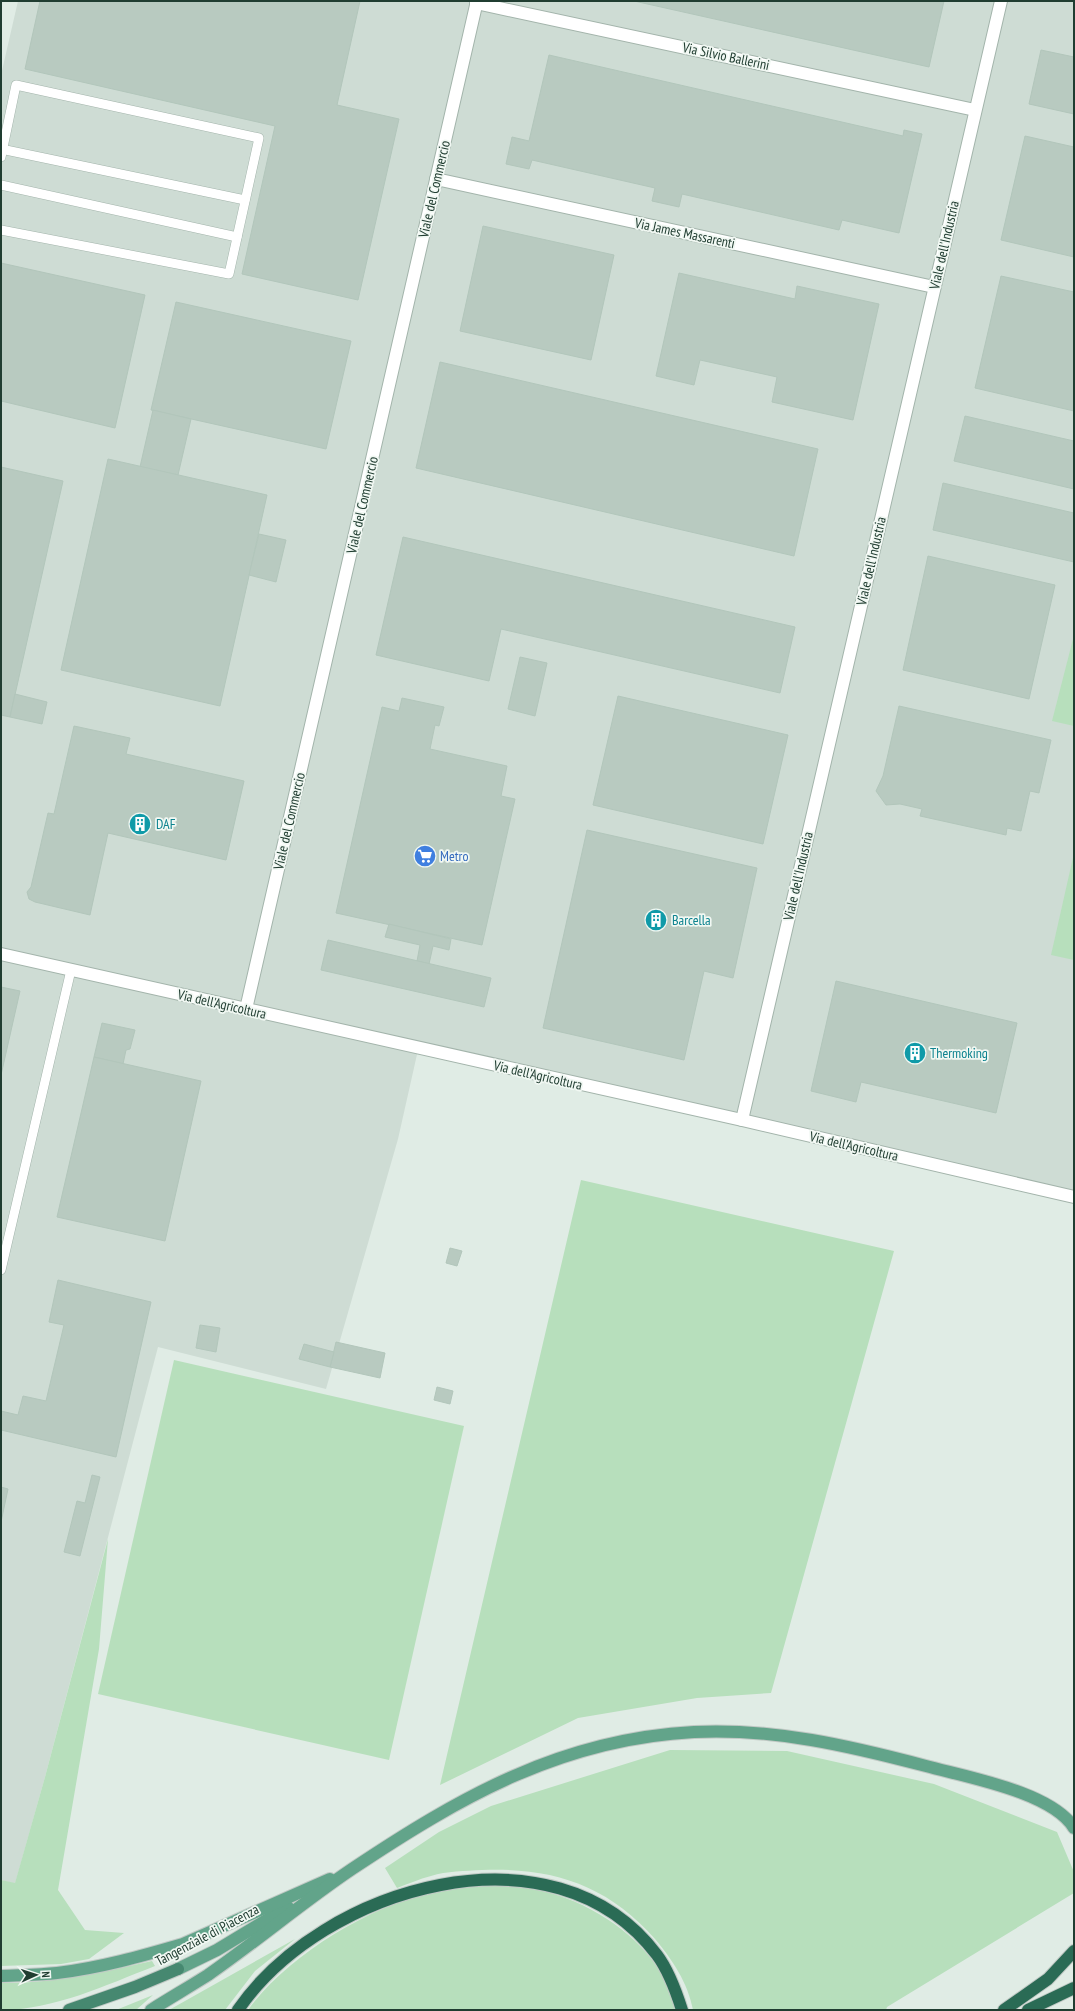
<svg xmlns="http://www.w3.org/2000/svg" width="1075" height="2011" font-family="'PT Sans Narrow',sans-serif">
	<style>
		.built { fill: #cedcd4 }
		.green { fill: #b7dfbc }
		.building { fill: #b8cac0; stroke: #b2c6bb }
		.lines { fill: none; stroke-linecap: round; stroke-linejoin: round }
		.service-casing { stroke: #a3b4ab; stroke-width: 10 }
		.minor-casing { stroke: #a3b4ab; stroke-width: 14 }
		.primary-casing { stroke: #c1c9c5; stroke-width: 14 }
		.trunk-casing { stroke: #c1c9c5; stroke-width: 14 }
		.motorway-casing { stroke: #c1c9c5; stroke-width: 14 }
		.service { stroke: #fff; stroke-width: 9 }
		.minor { stroke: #fff; stroke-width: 12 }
		.primary { stroke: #62a48a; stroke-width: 12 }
		.trunk { stroke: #468870; stroke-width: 12 }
		.motorway { stroke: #2a6b55; stroke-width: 12 }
		.labels { text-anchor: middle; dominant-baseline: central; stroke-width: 3.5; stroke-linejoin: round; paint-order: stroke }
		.street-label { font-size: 14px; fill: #203d31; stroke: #f1f8f3 }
		.culture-label { font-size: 14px; fill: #0d838f; stroke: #f1f8f3; text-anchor: start }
		.shop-label { font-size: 14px; fill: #366cbe; stroke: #f1f8f3; text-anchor: start }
	</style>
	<rect width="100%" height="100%" fill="#e0ece5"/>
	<!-- built -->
	<polygon class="built" points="18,1 1074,1 1074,1199 418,1050 398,1139 326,1389 158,1347 45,1777 15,1884 1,1880 1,75"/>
	<!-- green -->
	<g class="green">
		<polygon points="1074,635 1074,726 1052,721"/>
		<polygon points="1074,853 1074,960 1051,955"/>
		<polygon points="581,1180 894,1251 771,1693 697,1698 578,1718 440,1785"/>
		<polygon points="174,1360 464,1426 389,1760 98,1694"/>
		<polygon points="108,1539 99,1649 58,1890 85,1930 124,1933 89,1959 61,1964 1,1966 1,1880 15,1883 45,1777"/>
		<path d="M 670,1750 L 787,1751 L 934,1784 L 1057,1832 L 1074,1872 L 1074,1893 L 887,2007 L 886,2010 L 693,2010 C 688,1983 672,1959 655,1939 C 608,1885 552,1867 482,1870 C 465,1871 447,1871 431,1876 C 419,1879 408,1884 397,1888 L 385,1868 L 439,1832 L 491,1806 Z"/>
		<path d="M 493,1885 C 506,1886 520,1886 533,1889 C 578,1897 625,1924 653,1961 C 664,1976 671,1993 677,2010 L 248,2010 C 285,1958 367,1907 430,1893 C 451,1888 472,1887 493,1885 Z"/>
		<polygon points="295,1939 255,1971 225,2010 169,2010"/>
		<path d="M 152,1961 L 155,1966 C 106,1985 54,2010 1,2010 L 1,1983 C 53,1984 102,1972 152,1961 Z"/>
		<polygon points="153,1995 136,2010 116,2010"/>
	</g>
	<!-- building -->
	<g class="building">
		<polygon points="40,1 360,1 337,105 399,119 358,300 242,274 275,126 25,69"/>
		<polygon points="634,1 944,1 929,67"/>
		<polygon points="1041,50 1074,57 1074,114 1029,104"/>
		<polygon points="549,55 903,136 904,130 922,134 899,233 842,220 839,230 682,194 679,207 652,201 655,188 532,160 529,169 506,164 512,137 529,141"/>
		<polygon points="1025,136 1074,147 1074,257 1001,240"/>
		<polygon points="483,226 614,255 591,360 460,331"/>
		<polygon points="1,263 145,295 115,428 1,401"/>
		<polygon points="679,273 795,299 797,286 879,304 853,420 772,402 777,377 700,360 694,385 656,376"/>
		<polygon points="1001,276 1074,292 1074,411 975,388"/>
		<polygon points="176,302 351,341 326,449 151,410"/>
		<polygon points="440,362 818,449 794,556 416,468"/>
		<polygon points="153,410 191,419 178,475 140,467"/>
		<polygon points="965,416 1074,441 1074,489 954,461"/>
		<polygon points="108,459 267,495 220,706 61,670"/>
		<polygon points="1,467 63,481 10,717 1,715"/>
		<polygon points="943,483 1074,513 1074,562 933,530"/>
		<polygon points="259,534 286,540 276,582 249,575"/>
		<polygon points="403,537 795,627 780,693 501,629 489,681 376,655"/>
		<polygon points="928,556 1055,585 1029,699 903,670"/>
		<polygon points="520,657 547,663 535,716 508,709"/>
		<polygon points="15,694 47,702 42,724 10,717"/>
		<polygon points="618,696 788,735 763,844 593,805"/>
		<polygon points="402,698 444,707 439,726 435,725 430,749 507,766 501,796 515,799 482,945 336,913 382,707 399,711"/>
		<polygon points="899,706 1051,740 1039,793 1030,791 1021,831 1007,828 1006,835 920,816 922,809 900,804 886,805 876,791 883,776"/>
		<polygon points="74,726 130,738 126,754 244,781 226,860 108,833 90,915 35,902 29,899 27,892 31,887 48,813 54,814"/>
		<polygon points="587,830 757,868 733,978 704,971 684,1060 543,1028"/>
		<polygon points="389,924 451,939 449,950 433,946 429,964 417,961 420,945 385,937"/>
		<polygon points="328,940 491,978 484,1007 321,970"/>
		<polygon points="836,981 1017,1023 996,1113 861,1082 856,1102 811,1091"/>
		<polygon points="1,987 20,991 1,1075"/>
		<polygon points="102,1023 135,1030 130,1049 126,1050 123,1064 94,1057"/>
		<polygon points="94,1057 201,1081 165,1241 57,1217"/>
		<polygon points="450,1248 462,1251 457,1266 446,1263"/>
		<polygon points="58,1280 151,1302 116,1457 1,1430 1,1411 18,1415 23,1396 46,1401 64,1325 49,1322"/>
		<polygon points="200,1325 220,1328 216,1352 196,1348"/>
		<polygon points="336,1342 385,1353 380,1378 330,1367"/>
		<polygon points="304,1344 334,1352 330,1367 299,1359"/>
		<polygon points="437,1387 453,1391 450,1404 434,1400"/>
		<polygon points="92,1475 100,1477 80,1556 64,1552 77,1501 85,1503"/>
		<polygon points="1,1487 8,1489 1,1522"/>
	</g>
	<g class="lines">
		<!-- service casing -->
		<g class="service-casing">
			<g id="service">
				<polyline points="1,149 245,200"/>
				<polyline points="1,157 16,85 259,138 229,274 1,230"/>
				<polyline points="1,185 237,237"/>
				<polyline points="1,1270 71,970"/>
			</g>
		</g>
		<!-- minor casing -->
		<g class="minor-casing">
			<g id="minor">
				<polyline points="476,3 975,110"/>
				<polyline points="436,179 934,287"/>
				<polyline points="1,954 742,1120 1074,1197"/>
				<polyline points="246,1009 477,1"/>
				<polyline points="742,1120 1001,1"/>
			</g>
		</g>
		<!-- primary casing -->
		<g class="primary-casing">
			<g id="primary">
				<polyline points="178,1969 217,1950 288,1907"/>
				<path d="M 1,1976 C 19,1975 38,1975 57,1973 C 100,1968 142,1956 183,1944 L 330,1879"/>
				<path d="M 151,2010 C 170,1998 189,1987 208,1975 C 257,1941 303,1902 352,1869 C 460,1797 561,1739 694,1732 C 774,1728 850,1746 926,1766 C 966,1777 1052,1792 1074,1828"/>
			</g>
		</g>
		<!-- trunk casing -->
		<g class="trunk-casing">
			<polyline id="trunk" points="69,2010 135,1987 178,1969"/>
		</g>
		<!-- motorway casing -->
		<g class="motorway-casing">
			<g id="motorway">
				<path d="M 238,2010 C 322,1887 554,1818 657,1955 C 669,1971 676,1991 682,2010"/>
				<polyline points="1004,2010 1048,1979 1074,1951"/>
				<polyline points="1028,2010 1074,1988"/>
			</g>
		</g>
		<!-- service -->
		<use href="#service" class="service"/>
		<!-- minor -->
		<use href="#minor" class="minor"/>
		<!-- primary -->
		<use href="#primary" class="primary"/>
		<!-- trunk -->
		<use href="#trunk" class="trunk"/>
		<!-- motorway -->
		<use href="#motorway" class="motorway"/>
	</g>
	<!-- icons -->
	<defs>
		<g id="building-disc" transform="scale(1.15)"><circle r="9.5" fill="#0f9aa8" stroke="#f1f8f3"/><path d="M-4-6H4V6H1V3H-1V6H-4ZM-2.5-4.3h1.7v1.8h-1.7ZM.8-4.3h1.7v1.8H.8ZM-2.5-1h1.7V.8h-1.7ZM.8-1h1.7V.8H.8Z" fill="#fff"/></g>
		<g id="supermarket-disc" transform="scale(1.15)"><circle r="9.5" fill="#3f7fe0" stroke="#f1f8f3"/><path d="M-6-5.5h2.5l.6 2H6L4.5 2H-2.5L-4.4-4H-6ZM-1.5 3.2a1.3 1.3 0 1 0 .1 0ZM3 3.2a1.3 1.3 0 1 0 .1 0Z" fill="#fff"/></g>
	</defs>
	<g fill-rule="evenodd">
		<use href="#building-disc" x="140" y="824"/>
		<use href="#supermarket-disc" x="425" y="856"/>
		<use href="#building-disc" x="656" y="920"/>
		<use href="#building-disc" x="915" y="1053"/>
	</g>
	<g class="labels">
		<!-- street labels -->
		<g class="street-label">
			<text transform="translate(726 56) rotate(12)">Via Silvio Ballerini</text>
			<text transform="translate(434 189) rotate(-77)">Viale del Commercio</text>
			<text transform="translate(685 233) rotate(12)">Via James Massarenti</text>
			<text transform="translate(944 245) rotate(-77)">Viale dell'Industria</text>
			<text transform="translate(362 505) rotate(-77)">Viale del Commercio</text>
			<text transform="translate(871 561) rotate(-77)">Viale dell'Industria</text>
			<text transform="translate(289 821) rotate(-77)">Viale del Commercio</text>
			<text transform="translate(798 876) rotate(-77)">Viale dell'Industria</text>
			<text transform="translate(222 1004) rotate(13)">Via dell'Agricoltura</text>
			<text transform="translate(538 1075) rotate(13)">Via dell'Agricoltura</text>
			<text transform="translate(854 1146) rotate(13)">Via dell'Agricoltura</text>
			<text transform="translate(207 1935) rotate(-28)">Tangenziale di Piacenza</text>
		</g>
		<!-- culture labels -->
		<g class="culture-label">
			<text x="156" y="824">DAF</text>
			<text x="672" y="920">Barcella</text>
			<text x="930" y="1053">Thermoking</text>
		</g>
		<!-- shop labels -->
		<g class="shop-label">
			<text x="440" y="856">Metro</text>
		</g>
	</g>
	<!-- border -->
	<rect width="1075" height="2011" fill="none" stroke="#203d31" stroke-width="4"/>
	<!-- north arrow -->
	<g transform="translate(36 1975) rotate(87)" stroke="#f1f8f3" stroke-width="3" paint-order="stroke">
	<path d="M0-3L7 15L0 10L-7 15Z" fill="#203d31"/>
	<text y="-6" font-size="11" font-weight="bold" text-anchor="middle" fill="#203d31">N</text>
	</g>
</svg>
